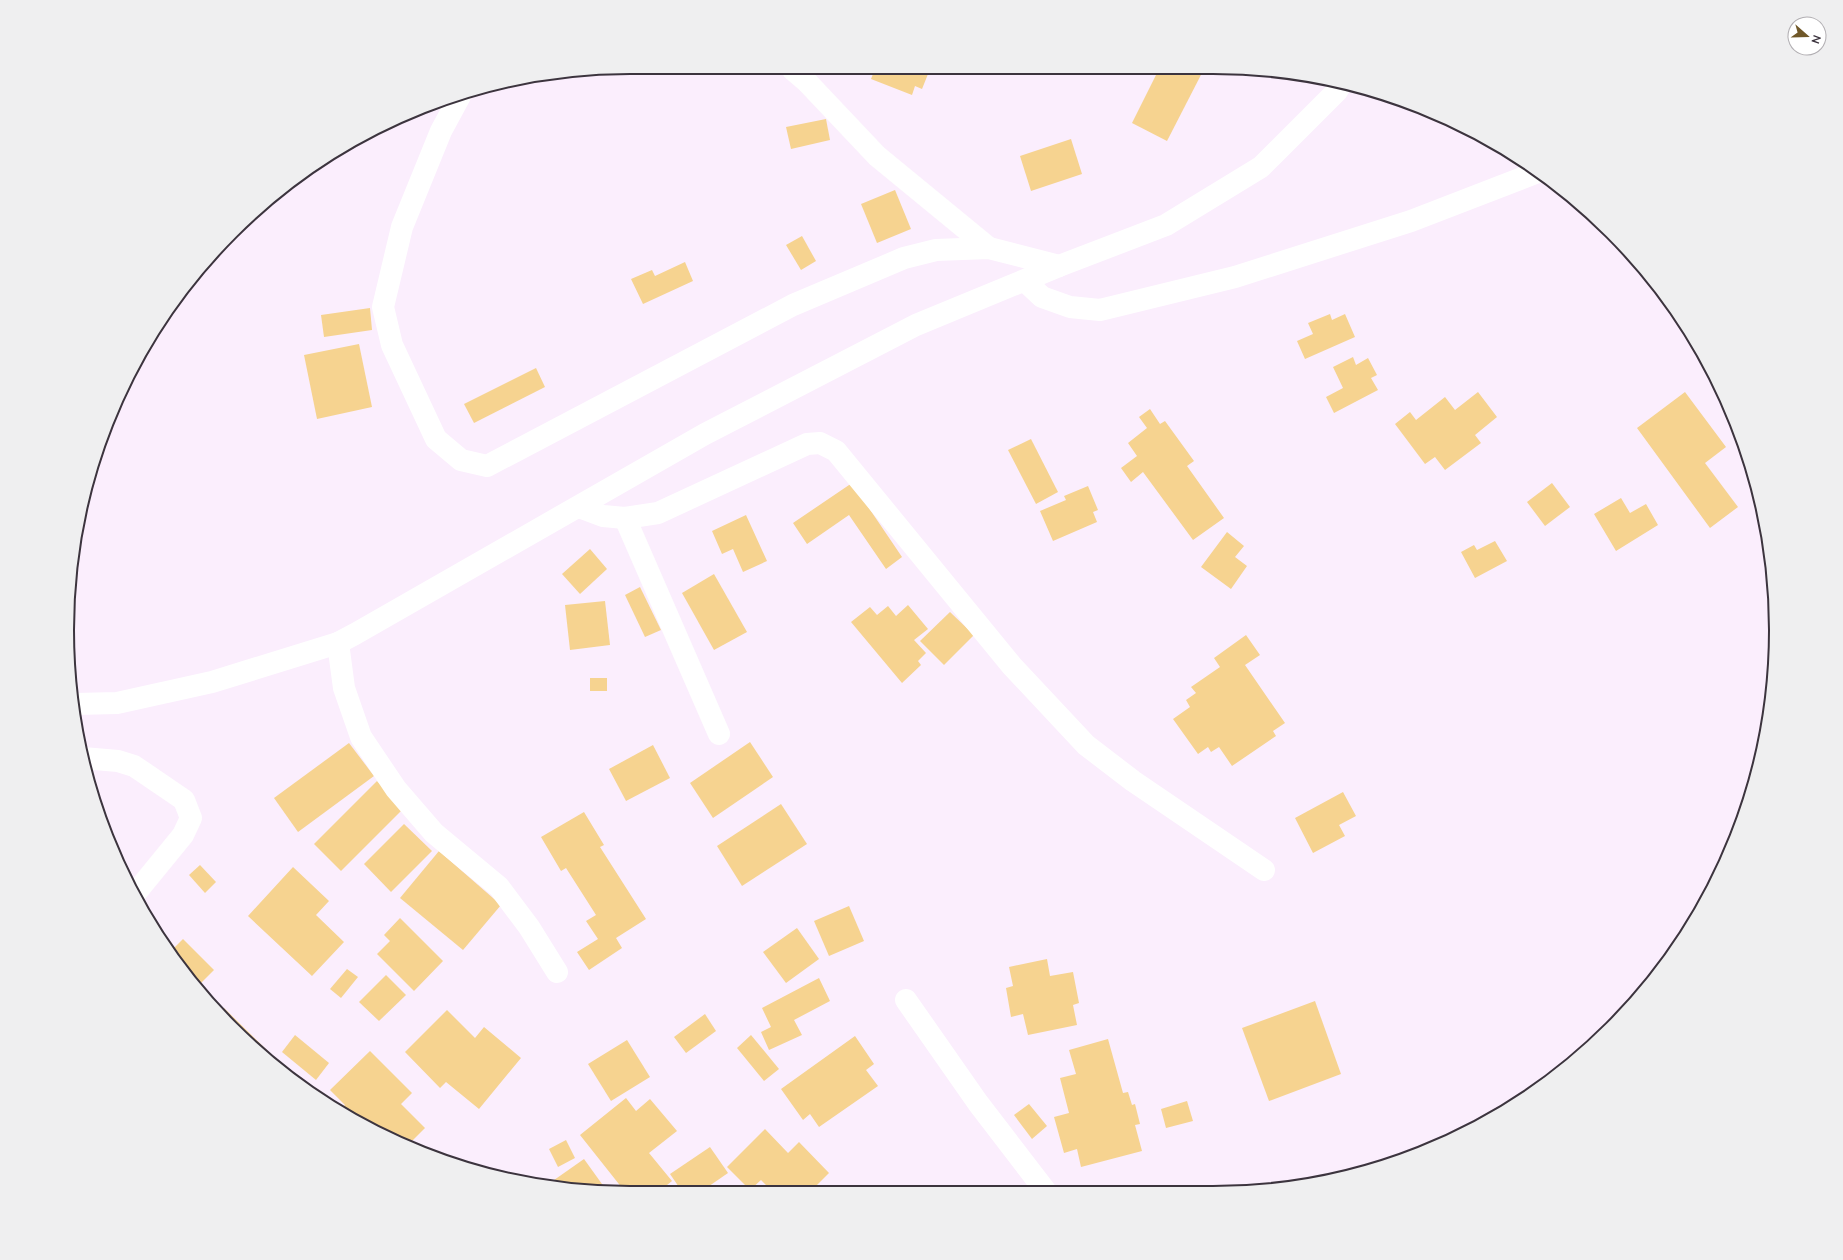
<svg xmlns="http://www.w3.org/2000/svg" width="1843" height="1260" font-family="'Nunito Sans',sans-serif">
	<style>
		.building { fill: #f6d390 }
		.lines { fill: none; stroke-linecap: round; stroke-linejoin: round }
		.minor { stroke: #fff; stroke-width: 22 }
		.tertiary { stroke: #fff; stroke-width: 22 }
		.rim { fill: none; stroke: #3c343e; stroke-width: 2 }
	</style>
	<rect width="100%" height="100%" fill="#fbeefd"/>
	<!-- building -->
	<g class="building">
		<polygon points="1160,67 1199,67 1204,69 1167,141 1132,123"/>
		<polygon points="930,69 922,89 915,86 912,95 871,79 873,74 864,70"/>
		<polygon points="826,119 830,140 791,149 786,127"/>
		<polygon points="1071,139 1082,174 1031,191 1020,156"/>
		<polygon points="895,190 911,229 877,243 861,204"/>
		<polygon points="802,236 816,261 801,270 786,245"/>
		<polygon points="685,262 693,281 643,304 631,279 652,270 655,276"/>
		<polygon points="370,308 372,330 324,337 321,315"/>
		<polygon points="1330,314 1332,320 1345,314 1355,337 1305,359 1297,341 1313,334 1308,323"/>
		<polygon points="359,344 372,407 317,419 304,355"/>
		<polygon points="1353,357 1356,365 1368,358 1377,375 1371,378 1378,390 1334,413 1326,397 1343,388 1333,367"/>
		<polygon points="536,368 545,387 474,423 464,404"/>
		<polygon points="1478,392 1497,417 1475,435 1481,443 1445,470 1435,457 1425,464 1395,424 1410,412 1416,420 1445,397 1455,410"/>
		<polygon points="1685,392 1726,447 1705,463 1738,507 1710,528 1637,428"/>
		<polygon points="1150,409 1160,424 1165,421 1194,461 1187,466 1224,518 1193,540 1143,472 1131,482 1121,468 1137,456 1128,443 1147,428 1139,417"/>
		<polygon points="1031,439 1058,492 1036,504 1008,450"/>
		<polygon points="852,483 902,557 886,569 849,515 807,544 793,523"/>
		<polygon points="1552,483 1570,507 1545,526 1527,502"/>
		<polygon points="1088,486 1098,510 1093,512 1097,522 1053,541 1040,511 1066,500 1064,496"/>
		<polygon points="1621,498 1630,513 1646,504 1658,525 1616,551 1594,514"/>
		<polygon points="746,515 767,561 743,572 733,549 722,554 712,531"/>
		<polygon points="1227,532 1244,546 1235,557 1247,566 1231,589 1201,567"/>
		<polygon points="1495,541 1507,561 1475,578 1461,552 1474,545 1477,550"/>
		<polygon points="590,549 607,569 580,594 562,574"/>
		<polygon points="714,574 747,632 714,650 682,593"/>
		<polygon points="640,587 661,630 645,637 625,595"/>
		<polygon points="605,601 610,645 570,650 565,605"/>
		<polygon points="908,605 928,629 914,640 926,653 918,661 921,665 902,683 851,622 870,607 877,615 888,606 896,616"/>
		<polygon points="950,612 974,635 944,665 920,641"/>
		<polygon points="1246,635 1260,655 1245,665 1285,723 1273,731 1276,736 1232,766 1219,747 1211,752 1208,747 1198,754 1173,719 1190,707 1186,700 1196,693 1191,687 1220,667 1214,658"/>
		<rect x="590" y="678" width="17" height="13"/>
		<polygon points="750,742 773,777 713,818 690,783"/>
		<polygon points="349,743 374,776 298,832 274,798"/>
		<polygon points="653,745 670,778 626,801 609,769"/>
		<polygon points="377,781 404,808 341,871 314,844"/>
		<polygon points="1343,792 1356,816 1339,825 1345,836 1313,853 1295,818"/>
		<polygon points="781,804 807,844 742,886 717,846"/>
		<polygon points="584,812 604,845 600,847 646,919 616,938 622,948 589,970 577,952 598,939 586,921 596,915 566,868 561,871 541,837"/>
		<polygon points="404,824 432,851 391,892 364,864"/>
		<polygon points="439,851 501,905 463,950 400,898"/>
		<polygon points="200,865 216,882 205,893 189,875"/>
		<polygon points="293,867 329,901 316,915 344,942 312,976 248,916"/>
		<polygon points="849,906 864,941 829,956 814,921"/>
		<polygon points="400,918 443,961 414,991 377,954 390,941 384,935"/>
		<polygon points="797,928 819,959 786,983 763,952"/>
		<polygon points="183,939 214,970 199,985 172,950"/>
		<polygon points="1047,959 1050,976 1073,972 1079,1003 1073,1005 1077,1025 1028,1035 1023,1014 1011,1017 1006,988 1013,986 1009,967"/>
		<polygon points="347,969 358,977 341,998 330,989"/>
		<polygon points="386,975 406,995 379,1021 359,1002"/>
		<polygon points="819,978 830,1001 794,1020 802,1035 769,1050 761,1032 771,1027 762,1008"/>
		<polygon points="1315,1001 1341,1074 1269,1101 1242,1028"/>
		<polygon points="224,1008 281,1064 277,1068 232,1028 220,1013"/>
		<polygon points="447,1010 475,1038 484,1027 521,1058 479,1109 446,1082 440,1088 405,1052"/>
		<polygon points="705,1014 716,1031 686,1053 674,1037"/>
		<polygon points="295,1035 329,1063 316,1080 282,1052"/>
		<polygon points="751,1035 779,1069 764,1081 737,1048"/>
		<polygon points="855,1036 874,1064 866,1070 878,1086 819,1127 810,1114 803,1120 781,1089"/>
		<polygon points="1108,1039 1123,1093 1128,1092 1132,1105 1135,1104 1140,1124 1135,1125 1142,1151 1081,1167 1077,1149 1064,1153 1054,1117 1069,1113 1060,1078 1076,1074 1069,1050"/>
		<polygon points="627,1040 650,1077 611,1101 588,1064"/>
		<polygon points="370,1051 412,1093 401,1104 425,1128 409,1144 381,1135 340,1110 345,1105 330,1090"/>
		<polygon points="626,1098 636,1111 650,1099 677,1131 649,1153 672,1181 657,1193 626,1193 580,1135"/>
		<polygon points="1187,1101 1193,1121 1166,1128 1161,1109"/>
		<polygon points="1029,1104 1047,1126 1032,1139 1014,1115"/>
		<polygon points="765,1129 788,1153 799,1142 829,1173 809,1193 774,1193 761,1180 750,1190 727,1167"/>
		<polygon points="566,1140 575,1158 558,1167 549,1149"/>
		<polygon points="710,1147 728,1173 699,1193 683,1193 670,1174"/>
		<polygon points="584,1159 607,1191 547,1185"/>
	</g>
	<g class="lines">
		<!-- minor -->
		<g class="minor">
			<polyline points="793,70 807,82 877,156 989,248"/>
			<polyline points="461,94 441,131 402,227 383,307 392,345 436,439 461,460 487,466 793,305 904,258 936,250 989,248 1059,266"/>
			<polyline points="1025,281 1042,297 1070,307 1100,310 1235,277 1411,221 1538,172"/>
			<polyline points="579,507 603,516 625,518 658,513 807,444 820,443 836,451 1012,666 1086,745 1133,781 1264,870"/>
			<polyline points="625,518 719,734"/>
			<polyline points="338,643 344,688 361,737 396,789 434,833 499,887 529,927 557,972"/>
			<polyline points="83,758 118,761 134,766 184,800 191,818 183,835 134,895"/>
			<polyline points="906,1000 978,1103 1047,1193"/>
		</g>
		<!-- tertiary -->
		<polyline class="tertiary" points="76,704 117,703 212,682 338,643 355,634 705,434 916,325 1059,266 1166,225 1261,167 1337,91 1341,84"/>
	</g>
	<!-- crop -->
	<path d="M0 0H1843V1260H0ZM630 74H1213A556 556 0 0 1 1769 630V630A556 556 0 0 1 1213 1186H630A556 556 0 0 1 74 630V630A556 556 0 0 1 630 74Z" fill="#efeff0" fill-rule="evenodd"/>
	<path class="rim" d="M630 74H1213A556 556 0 0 1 1769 630V630A556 556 0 0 1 1213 1186H630A556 556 0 0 1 74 630V630A556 556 0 0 1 630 74Z"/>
	<!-- north arrow -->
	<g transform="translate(1807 36) rotate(110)"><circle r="19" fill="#ffffff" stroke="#b1aeb2"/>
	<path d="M0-3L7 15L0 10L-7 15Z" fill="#705829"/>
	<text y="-6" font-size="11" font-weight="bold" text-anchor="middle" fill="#3c343e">N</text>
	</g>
</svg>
